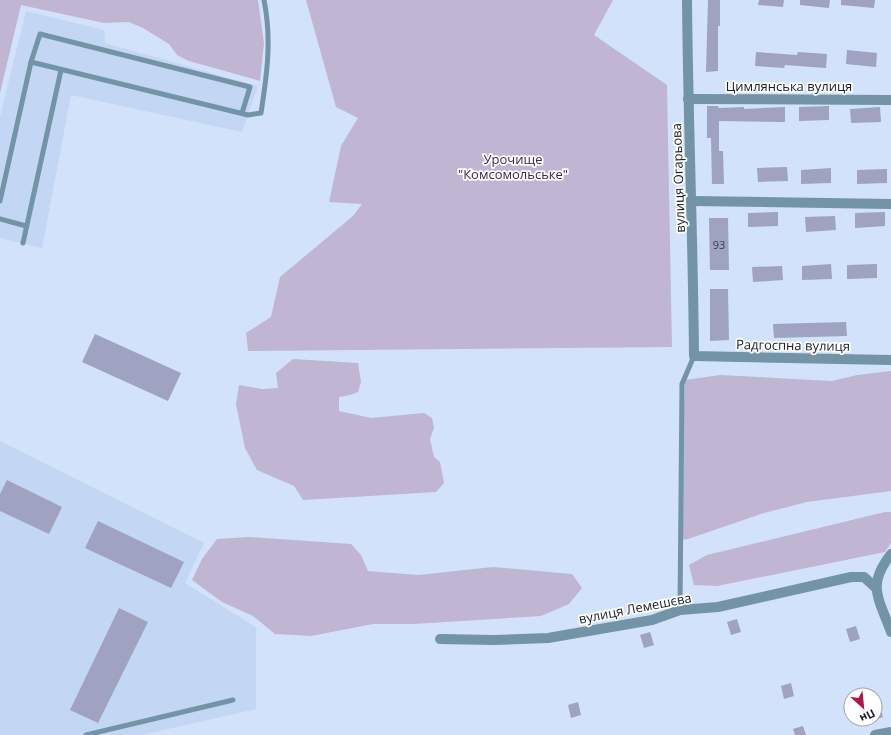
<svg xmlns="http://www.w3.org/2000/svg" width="891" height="735" font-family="'Open Sans',sans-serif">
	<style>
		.built { fill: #c3d6f4 }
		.green { fill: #c0b5d2 }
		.building { fill: #9fa2c0 }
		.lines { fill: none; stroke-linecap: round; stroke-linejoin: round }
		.service { stroke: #7393a7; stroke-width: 5 }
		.minor { stroke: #7393a7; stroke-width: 10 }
		.labels { text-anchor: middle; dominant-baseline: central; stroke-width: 3.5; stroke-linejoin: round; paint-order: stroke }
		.number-label { font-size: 11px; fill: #3a3e4c }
		.street-label { font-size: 13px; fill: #181d26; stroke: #fff }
		.park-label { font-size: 13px; fill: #3a2952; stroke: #fff }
	</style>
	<rect width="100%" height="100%" fill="#d2e2fa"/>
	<!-- built -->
	<g class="built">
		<polygon points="26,11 104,30 105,43 258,86 242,132 71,95 42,248 0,238 0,117"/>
		<polygon points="0,441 204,543 185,583 256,627 256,709 142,735 0,735"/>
	</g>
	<!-- green -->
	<g class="green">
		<polygon points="0,0 258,0 264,43 260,81 189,61 177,55 169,44 143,28 129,22 104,23 21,5 0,93"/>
		<polygon points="306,0 613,0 594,35 667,85 672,347 248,351 246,333 271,317 280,277 353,216 362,204 329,202 341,146 358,118 336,107"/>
		<polygon points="293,359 358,363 361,382 358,392 350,395 339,397 339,411 371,418 424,413 432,418 434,428 430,439 434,457 440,462 444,483 436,492 303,500 294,486 257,470 245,448 236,404 239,385 262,389 278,388 276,373"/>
		<polygon points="891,371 891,491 807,502 764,513 688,539 680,540 685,380 720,375 832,381 857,375"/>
		<polygon points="885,512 891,512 891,543 885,552 717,586 694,585 689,565 707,555"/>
		<polygon points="249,537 351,544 361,555 368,571 418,575 493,567 572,574 582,588 569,604 541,616 414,624 373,624 311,636 275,634 253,616 222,602 192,580 202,559 217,539"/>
	</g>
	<!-- building -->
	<g class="building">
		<polygon points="708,0 720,0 720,26 718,26 718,71 706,72"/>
		<polygon points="759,0 784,0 783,7 758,5"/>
		<polygon points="800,0 830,0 829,8 800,5"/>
		<polygon points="841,0 875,0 874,8 841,5"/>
		<polygon points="847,50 877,53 876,67 846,64"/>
		<polygon points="756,52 797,55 798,52 827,54 826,68 785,65 784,68 755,66"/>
		<polygon points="707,106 718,106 719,108 744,107 744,109 785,107 785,122 719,121 719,151 723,151 724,184 712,184 711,138 707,138"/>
		<polygon points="829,106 829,120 799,121 799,107"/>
		<polygon points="880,107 881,122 851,123 850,109"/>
		<polygon points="787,167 788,181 758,182 757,168"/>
		<polygon points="831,168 831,183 801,184 801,170"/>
		<polygon points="887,169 887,183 857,184 857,170"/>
		<polygon points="778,212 778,226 748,227 748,213"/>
		<polygon points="885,212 885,226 855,228 855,213"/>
		<polygon points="835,216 836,230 806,232 805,217"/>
		<polygon points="709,218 728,218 729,270 710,270"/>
		<polygon points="831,264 832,279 802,280 802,266"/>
		<polygon points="877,264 877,278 847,279 847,265"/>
		<polygon points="782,266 783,280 753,282 752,267"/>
		<polygon points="710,289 728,289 729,340 710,341"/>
		<polygon points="846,322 847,336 774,338 773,324"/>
		<polygon points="95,334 181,373 168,401 82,362"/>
		<polygon points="7,480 62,507 49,534 0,511 0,494"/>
		<polygon points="98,521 184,562 171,588 85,548"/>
		<polygon points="119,608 148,622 98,723 70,710"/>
		<polygon points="737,619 741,632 731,635 727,622"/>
		<polygon points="856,626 860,639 850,642 846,629"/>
		<polygon points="650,632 654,645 644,648 640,635"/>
		<polygon points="791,683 794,696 784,699 781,686"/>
		<polygon points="875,696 877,696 883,717 875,720"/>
		<polygon points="578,702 581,715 571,718 568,705"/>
		<polygon points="803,726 806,735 795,735 793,729"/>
	</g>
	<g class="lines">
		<!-- service -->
		<g class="service">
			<path d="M 31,62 L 248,115 L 261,113 C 267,74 272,40 264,0"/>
			<polyline points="0,201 31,62 40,34 250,87 242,113"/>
			<polyline points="0,219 26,226"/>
			<polyline points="23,243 61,70"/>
			<polyline points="680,610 682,384 694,356"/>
			<polyline points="86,735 233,700"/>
		</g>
		<!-- minor -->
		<g class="minor">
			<path d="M 687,0 C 688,119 693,237 694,356 L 891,360"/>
			<polyline points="688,99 891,100"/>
			<polyline points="692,201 891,204"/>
			<path d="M 891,554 C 866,586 879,598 891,632"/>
			<polyline points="440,639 493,640 548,638 652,620 680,610 718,607 851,577 864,577 876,588"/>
			<polyline points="875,735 891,732"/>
		</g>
	</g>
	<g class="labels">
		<!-- number labels -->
		<g class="number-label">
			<text x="719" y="244">93</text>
		</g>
		<!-- street labels -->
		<g class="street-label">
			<text x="789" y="86">Цимлянська вулиця</text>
			<text transform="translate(678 178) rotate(-92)">вулиця Огарьова</text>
			<text transform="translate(793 345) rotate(1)">Радгоспна вулиця</text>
			<text transform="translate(635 608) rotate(-11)">вулиця Лемешєва</text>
		</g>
		<!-- park labels -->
		<g class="park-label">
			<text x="513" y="159">Урочище<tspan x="513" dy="15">"Комсомольське"</tspan></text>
		</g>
	</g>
	<!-- north arrow -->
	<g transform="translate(863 707) rotate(153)"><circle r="19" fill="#ffffff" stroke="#a3a5a8"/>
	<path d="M0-3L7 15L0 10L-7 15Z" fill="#ab174b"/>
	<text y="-6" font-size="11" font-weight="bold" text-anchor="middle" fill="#181d26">Пн</text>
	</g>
</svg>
